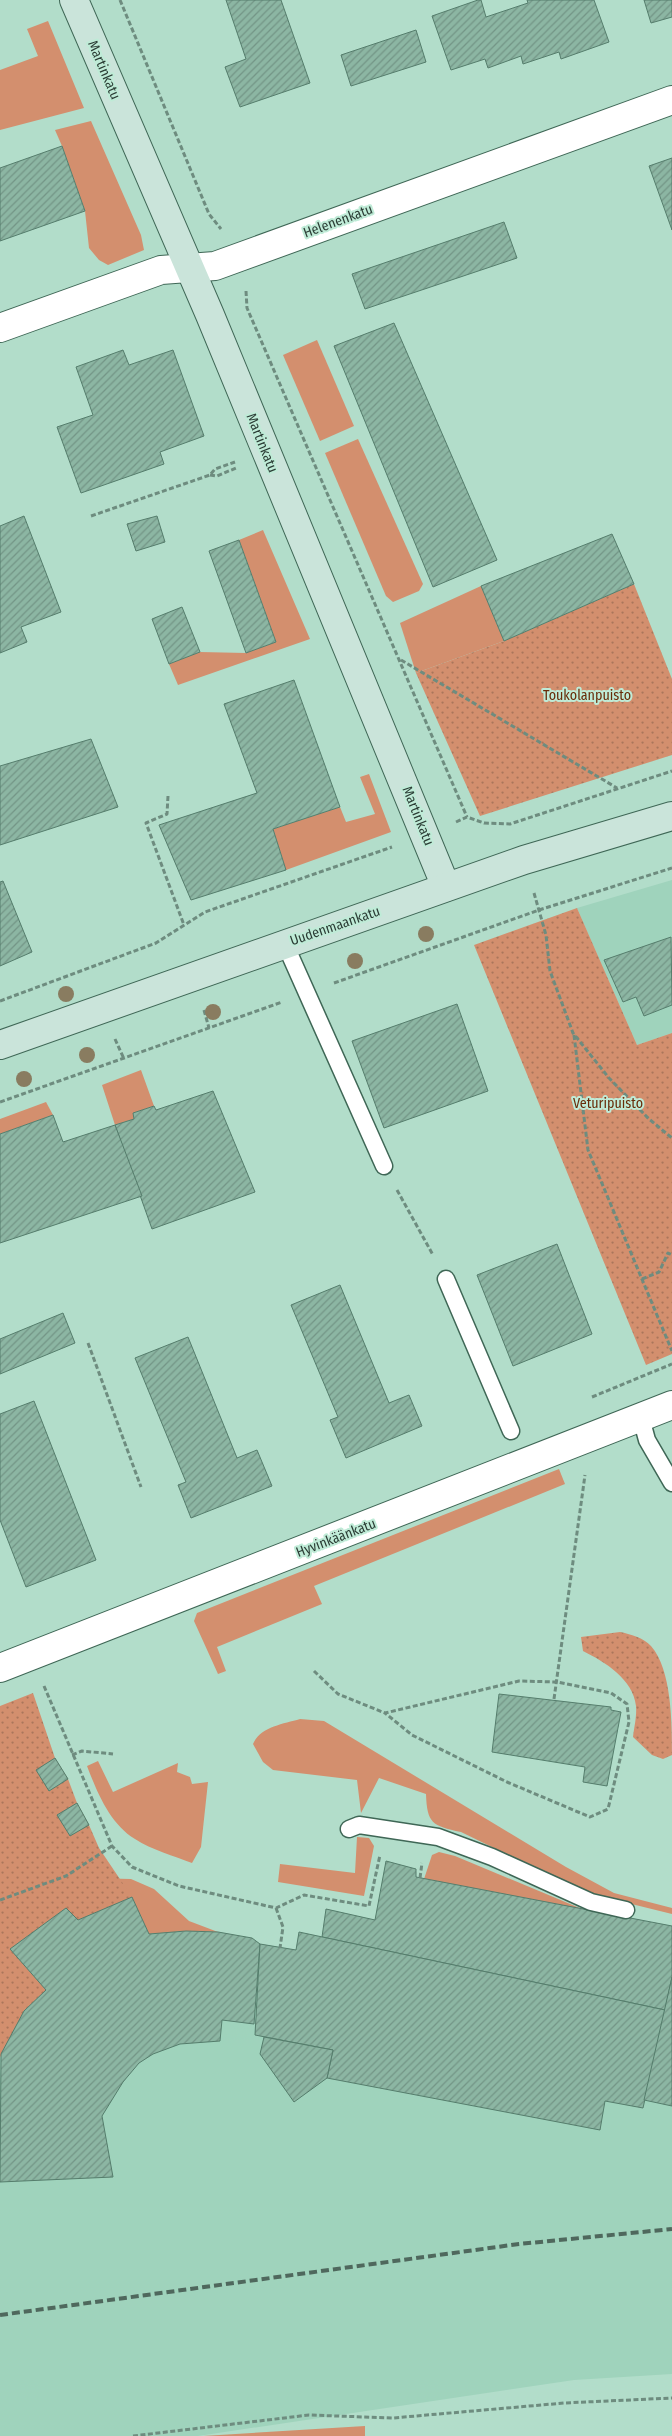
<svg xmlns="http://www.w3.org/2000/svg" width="672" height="2436" font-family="'Fira Sans Condensed',sans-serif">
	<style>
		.built { fill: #9fd3bc }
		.grass { fill: #d38f6e }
		.park { fill: url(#park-dots) }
		.building { fill: url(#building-hatch); stroke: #557d6c }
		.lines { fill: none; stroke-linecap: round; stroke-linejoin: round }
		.lane-casing { stroke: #3f6756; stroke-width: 19 }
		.street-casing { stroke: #3f6756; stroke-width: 30 }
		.secondary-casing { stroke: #3f6756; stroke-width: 30 }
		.path { stroke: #6e8c7f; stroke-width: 3; stroke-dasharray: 5 2.5; stroke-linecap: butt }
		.lane { stroke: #fff; stroke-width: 16 }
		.street { stroke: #fff; stroke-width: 28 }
		.secondary { stroke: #cae4da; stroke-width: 28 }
		.rail { stroke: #4f685d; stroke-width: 4; stroke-dasharray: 8 4; stroke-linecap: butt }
		.tree { fill: #897c60 }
		.labels { text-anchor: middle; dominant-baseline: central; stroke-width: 4; stroke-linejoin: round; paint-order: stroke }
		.street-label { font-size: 14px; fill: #2b3d35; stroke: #bfebd7 }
		.park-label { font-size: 14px; fill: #682c09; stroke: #bfebd7 }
	</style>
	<defs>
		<pattern id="park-dots" width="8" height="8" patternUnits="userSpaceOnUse" patternTransform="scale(1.25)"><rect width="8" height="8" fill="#d38f6e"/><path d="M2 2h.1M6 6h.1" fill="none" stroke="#ab765b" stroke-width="1.8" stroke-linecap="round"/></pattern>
		<pattern id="building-hatch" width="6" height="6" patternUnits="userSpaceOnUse" patternTransform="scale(1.25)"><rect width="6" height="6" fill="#8cb6a3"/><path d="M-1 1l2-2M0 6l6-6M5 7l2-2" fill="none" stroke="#739586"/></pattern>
	</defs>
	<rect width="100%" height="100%" fill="#b2ddca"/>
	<!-- built -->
	<g class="built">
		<polygon points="672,880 672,1033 637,1045 577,908"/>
		<polygon points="386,1861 416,1869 416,1877 420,1878 672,1926 672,2374 574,2380 198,2436 0,2436 0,2057 24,2011 46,1990 10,1949 66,1908 132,1897 186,1931 218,1932 252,1938 260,1944 296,1950 299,1932 322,1937 326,1909 375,1920"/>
	</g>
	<!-- grass -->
	<g class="grass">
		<polygon points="48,21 84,108 0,130 0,70 38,56 27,29"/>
		<polygon points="91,121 141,235 144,250 108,265 99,260 89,248 85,211 62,146 55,130"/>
		<polygon points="317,340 354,426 320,441 283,355"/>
		<polygon points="358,439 423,584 419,591 393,602 386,596 325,453"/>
		<polygon points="263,530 310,639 178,685 169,664 200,652 246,653 276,642 239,540"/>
		<polygon points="481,586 504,641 416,673 400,623"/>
		<polygon points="369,774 391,832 286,870 273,829 340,807 346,822 375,814 360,777"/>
		<polygon points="141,1070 154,1106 133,1113 134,1119 115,1125 102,1085"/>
		<polygon points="46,1102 53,1115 0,1134 0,1119"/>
		<polygon points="559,1469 565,1484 314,1586 322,1604 217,1647 226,1671 218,1674 194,1621 197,1613"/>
		<path d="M 300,1719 L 324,1721 L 566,1867 L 614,1893 L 672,1908 L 672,1914 L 587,1893 L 461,1832 C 432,1826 427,1823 426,1794 L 379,1778 L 361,1813 L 357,1780 L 273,1770 L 263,1762 L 253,1744 C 260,1727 283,1724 300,1719 Z"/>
		<path d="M 98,1761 L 113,1792 L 178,1763 L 177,1772 L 190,1777 L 192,1784 L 208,1782 L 201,1847 L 192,1863 C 174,1856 152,1850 135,1839 C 110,1824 97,1792 87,1766 Z"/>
		<polygon points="357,1837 369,1838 374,1846 364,1896 278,1882 280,1864 355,1873"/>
		<polygon points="439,1852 455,1856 582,1909 424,1879 432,1855"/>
		<polygon points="89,1878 131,1879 154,1889 189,1921 218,1932 186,1931 149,1934 132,1898 78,1920 66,1908 10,1949 46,1990 24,2011 0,2057 0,1927"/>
		<polygon points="365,2426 365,2436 203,2436"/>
	</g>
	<!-- park -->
	<g class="park">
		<polygon points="634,584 672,679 672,755 480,816 416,673 504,641"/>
		<polygon points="577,908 637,1045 672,1033 672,1354 646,1365 474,945"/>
		<path d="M 620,1632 C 630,1634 644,1638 651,1646 C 672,1670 672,1724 672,1755 L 663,1759 L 652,1755 L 633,1737 C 634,1728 637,1716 636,1706 C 633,1679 605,1662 583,1651 L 581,1637 Z"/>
		<polygon points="33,1693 55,1758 68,1779 77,1803 89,1825 99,1848 132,1897 78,1920 66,1908 10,1949 46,1990 24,2011 0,2057 0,1706"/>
	</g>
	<!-- building -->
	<g class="building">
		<polygon points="226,0 281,0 310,83 240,107 225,67 246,59"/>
		<polygon points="478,0 481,0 486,17 528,3 527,0 594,0 609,42 561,59 559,52 523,64 521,56 488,68 485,59 451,70 432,16"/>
		<polygon points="644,0 672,0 672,17 651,23"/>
		<polygon points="416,30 426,62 351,86 341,55"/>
		<polygon points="62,146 85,211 0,241 0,168"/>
		<polygon points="672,158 672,230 649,166"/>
		<polygon points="504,222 517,258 365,309 352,274"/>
		<polygon points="394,323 497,560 433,587 334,346"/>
		<polygon points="123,350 129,365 173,350 204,436 160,452 164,464 81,493 57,427 93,415 76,367"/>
		<polygon points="24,516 61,612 21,627 27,642 0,653 0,526"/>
		<polygon points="157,516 165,542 136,551 127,524"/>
		<polygon points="612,534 634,584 504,641 481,586"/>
		<polygon points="239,540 276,642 246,653 209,551"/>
		<polygon points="182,607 200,652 169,664 152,619"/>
		<polygon points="294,680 340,807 273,829 286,870 191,900 159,825 257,793 224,704"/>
		<polygon points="91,739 118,807 0,845 0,766"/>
		<polygon points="3,881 32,952 0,966 0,882"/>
		<polygon points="671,937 672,1005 644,1016 636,997 623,1002 604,960"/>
		<polygon points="457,1004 488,1091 384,1128 352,1041"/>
		<polygon points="213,1091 255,1192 152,1229 115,1125 134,1119 133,1113 154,1106 156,1110"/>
		<polygon points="53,1115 63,1142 115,1125 142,1196 0,1243 0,1134"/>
		<polygon points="557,1244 592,1334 513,1366 477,1275"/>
		<polygon points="340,1285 389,1403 409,1395 422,1426 346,1458 330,1420 338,1417 291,1305"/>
		<polygon points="63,1313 75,1343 0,1374 0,1339"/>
		<polygon points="188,1337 237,1458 257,1450 272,1486 191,1518 178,1485 186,1482 135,1358"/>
		<polygon points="34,1401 96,1560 26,1587 0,1520 0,1414"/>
		<polygon points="499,1694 611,1707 611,1710 621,1712 607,1786 583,1782 585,1767 492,1752"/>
		<polygon points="55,1758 68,1779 49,1791 36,1770"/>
		<polygon points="77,1803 89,1825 70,1836 57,1815"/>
		<polygon points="386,1861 416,1869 416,1877 672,1926 672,1977 665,2010 322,1937 326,1909 375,1920"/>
		<polygon points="132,1897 149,1934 186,1931 218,1932 252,1938 260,1944 254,2024 222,2020 220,2041 180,2044 153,2054 139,2063 123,2082 102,2116 113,2177 0,2182 1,2054 24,2011 46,1990 10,1949 66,1908 78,1920"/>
		<polygon points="299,1932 665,2010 643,2108 605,2101 600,2130 327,2078 333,2050 255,2035 260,1944 296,1950"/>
		<polygon points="672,1977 672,2106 644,2100"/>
		<polygon points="264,2037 333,2050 327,2078 294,2102 260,2054"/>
	</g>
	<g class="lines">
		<!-- lane casing -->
		<g class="lane-casing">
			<g id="lane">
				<polyline points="285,944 384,1166"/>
				<polyline points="446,1279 511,1431"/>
				<polyline points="641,1418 647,1440 672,1483"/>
				<polyline points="349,1829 359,1825 438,1837 492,1857 591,1902 626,1910"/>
			</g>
		</g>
		<!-- street casing -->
		<g class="street-casing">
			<g id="street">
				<polyline points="0,328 161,270 215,266 672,100"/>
				<polyline points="0,1668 672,1405"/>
			</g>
		</g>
		<!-- secondary casing -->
		<g class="secondary-casing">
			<g id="secondary">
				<polyline points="74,0 210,315 446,887"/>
				<polyline points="0,1045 524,860 672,816"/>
			</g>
		</g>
		<!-- path -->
		<g class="path">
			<polyline points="120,0 209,214 221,229"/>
			<polyline points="246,291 247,308 467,817"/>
			<polyline points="210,475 217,476 236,468"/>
			<polyline points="91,516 210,475 215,469 235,462"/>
			<polyline points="401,660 617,788"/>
			<polyline points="168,796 167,814 146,823 184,925"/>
			<polyline points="456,822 467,817 484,823 510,824 672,771"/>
			<polyline points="534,893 546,935 550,971 573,1033 609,1078 649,1119 672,1138"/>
			<polyline points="334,983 539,910 672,868"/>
			<polyline points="0,1001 156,943 205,912 392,847"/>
			<polyline points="204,1010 209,1028"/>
			<polyline points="574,1035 588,1150 672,1351"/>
			<polyline points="115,1039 124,1059"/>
			<polyline points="0,1102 282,1002"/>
			<polyline points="397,1190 433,1255"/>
			<polyline points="642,1279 659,1272 668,1253 672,1255"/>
			<polyline points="88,1343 141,1487"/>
			<polyline points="592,1397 672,1364"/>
			<polyline points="314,1671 338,1694 385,1713 519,1681 557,1682 611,1693 627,1704 629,1722 608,1809 590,1817 507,1782 412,1735 385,1713"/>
			<polyline points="44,1686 112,1846 132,1867 179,1886 276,1908 304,1895 369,1906 380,1855"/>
			<polyline points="554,1699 585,1475"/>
			<polyline points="72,1755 82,1751 113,1754"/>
			<polyline points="420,1878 422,1863"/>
			<polyline points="0,1900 66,1876 112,1846"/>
			<polyline points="276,1908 283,1927 280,1948"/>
			<polyline points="133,2436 309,2415 393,2418 564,2403 672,2398"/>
		</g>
		<!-- lane -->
		<use href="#lane" class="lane"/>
		<!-- street -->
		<use href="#street" class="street"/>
		<!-- secondary -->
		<use href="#secondary" class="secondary"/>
		<!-- rail -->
		<polyline class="rail" points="0,2315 519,2244 672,2229"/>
	</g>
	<!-- trees -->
	<g class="tree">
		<circle cx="426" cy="934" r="8"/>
		<circle cx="355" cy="961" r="8"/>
		<circle cx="66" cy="994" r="8"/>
		<circle cx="213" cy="1012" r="8"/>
		<circle cx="87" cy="1055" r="8"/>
		<circle cx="24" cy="1079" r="8"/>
	</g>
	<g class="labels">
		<!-- street labels -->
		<g class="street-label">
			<text transform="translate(104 70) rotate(67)">Martinkatu</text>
			<text transform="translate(338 221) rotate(-20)">Helenenkatu</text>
			<text transform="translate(262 443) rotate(68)">Martinkatu</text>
			<text transform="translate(418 816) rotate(68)">Martinkatu</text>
			<text transform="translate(335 926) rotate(-19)">Uudenmaankatu</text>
			<text transform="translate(336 1538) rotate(-21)">Hyvinkäänkatu</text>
		</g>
		<!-- park labels -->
		<g class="park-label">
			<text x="587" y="695">Toukolanpuisto</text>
			<text x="608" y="1103">Veturipuisto</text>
		</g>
	</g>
</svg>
